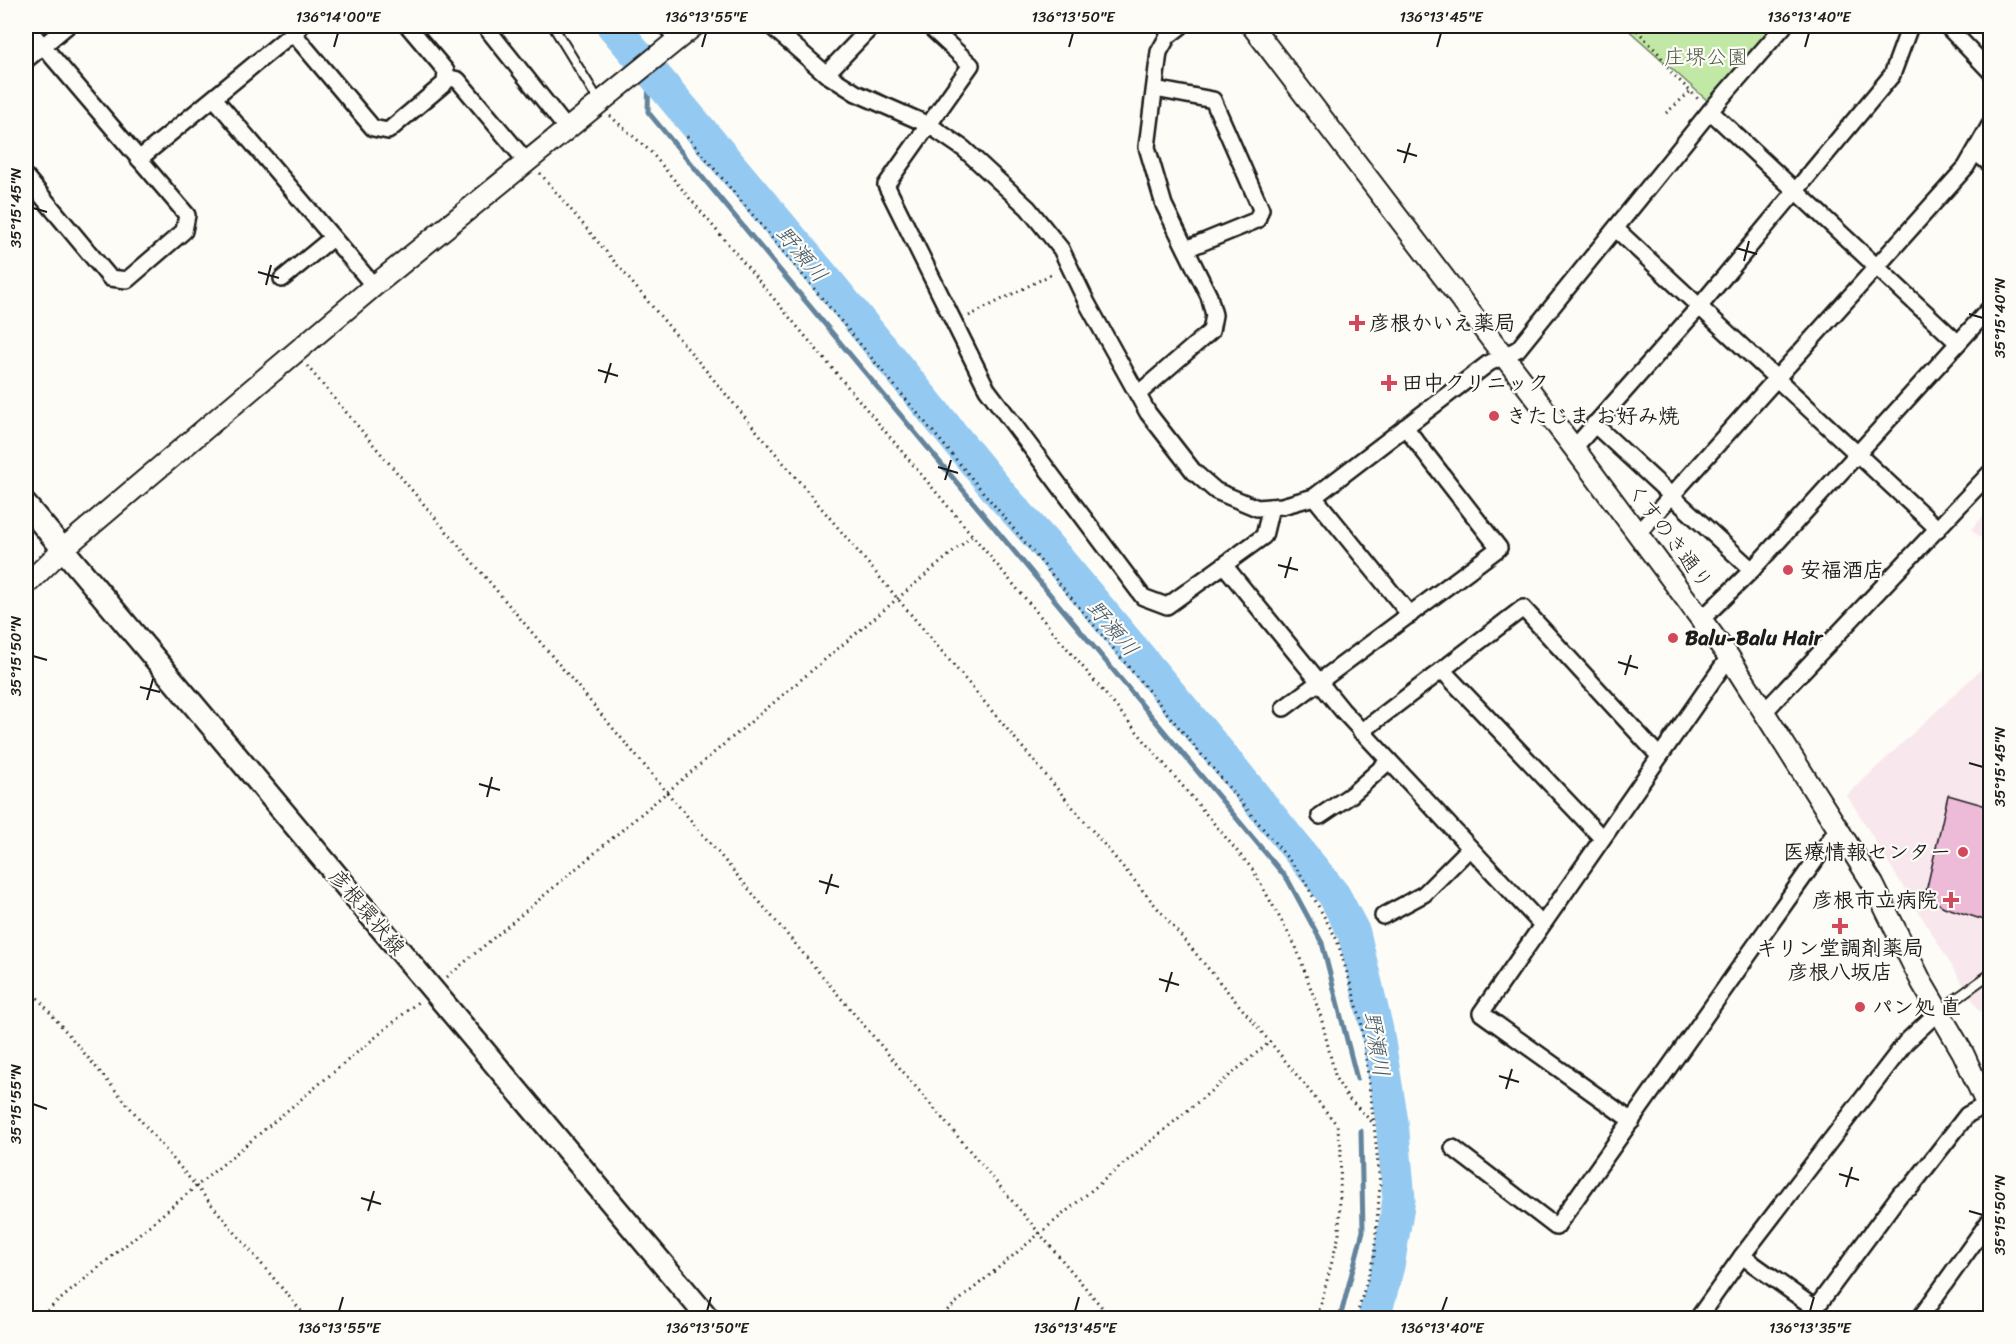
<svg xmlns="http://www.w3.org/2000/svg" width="2016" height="1344" font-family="Sriracha,'Klee One',sans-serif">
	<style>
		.built { fill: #f8e8ee }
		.green { fill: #c1e9a5; stroke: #6e8260; stroke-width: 1.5 }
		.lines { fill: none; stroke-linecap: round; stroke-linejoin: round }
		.stream { stroke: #64849c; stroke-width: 5 }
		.river { stroke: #94caf2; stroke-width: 33 }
		.building { fill: #edbad8; stroke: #1c1c1c; stroke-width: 1.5 }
		.service-casing { stroke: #1c1c1c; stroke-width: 12 }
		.minor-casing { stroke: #1c1c1c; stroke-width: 20 }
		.tertiary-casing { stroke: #1c1c1c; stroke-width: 24 }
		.secondary-casing { stroke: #1c1c1c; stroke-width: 26 }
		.path { stroke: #1c1c1c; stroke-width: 3; stroke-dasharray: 1.5 4.5; stroke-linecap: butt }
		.service { stroke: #fdfcf7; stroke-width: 8 }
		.minor { stroke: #fdfcf7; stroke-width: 15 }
		.tertiary { stroke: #fdfcf7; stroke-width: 20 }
		.secondary { stroke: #fdfcf7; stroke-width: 21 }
		.ticks { fill: none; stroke: #1c1c1c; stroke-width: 2 }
		.poi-dot { fill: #d1495b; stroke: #fdfcf7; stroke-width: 2 }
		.labels { text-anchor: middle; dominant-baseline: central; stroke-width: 4.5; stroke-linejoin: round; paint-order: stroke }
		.park-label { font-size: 21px; fill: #4e5a45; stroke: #fdfcf7 }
		.poi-label { font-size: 21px; font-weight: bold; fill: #1c1c1c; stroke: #fdfcf7; text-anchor: start }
		.street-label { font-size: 21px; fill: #1c1c1c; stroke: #fdfcf7 }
		.water-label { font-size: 22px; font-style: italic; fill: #465967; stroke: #fdfcf7 }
		.neatline { fill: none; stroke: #1c1c1c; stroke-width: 2 }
		.ticks-label { font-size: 15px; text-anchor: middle; fill: #1c1c1c }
	</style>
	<rect width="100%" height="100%" fill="#fdfcf7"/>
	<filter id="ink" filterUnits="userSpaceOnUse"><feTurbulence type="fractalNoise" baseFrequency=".0167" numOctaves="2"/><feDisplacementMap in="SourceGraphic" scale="12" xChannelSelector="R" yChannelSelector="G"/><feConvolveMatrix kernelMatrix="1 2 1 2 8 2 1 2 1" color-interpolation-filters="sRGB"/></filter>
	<g filter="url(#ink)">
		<!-- built -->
		<g class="built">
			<polygon points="1990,509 1990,546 1971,529"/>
			<polygon points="1990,661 1990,1004 1980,1012 1847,795"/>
		</g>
		<!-- green -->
		<polygon class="green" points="1624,26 1774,26 1709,102"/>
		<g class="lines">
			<!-- stream -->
			<g class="stream">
				<polyline points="649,70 648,112 1288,880 1322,943 1357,1079"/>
				<polyline points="1340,1318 1363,1231 1361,1131"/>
			</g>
			<!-- river -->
			<polyline class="river" points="613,26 828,282 1002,496 1047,546 1227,762 1334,895 1354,933 1377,1030 1392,1122 1399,1199 1388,1266 1374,1318"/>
		</g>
		<!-- building -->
		<polygon class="building" points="1948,795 1990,807 1990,922 1944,907 1925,896"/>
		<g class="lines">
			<!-- service casing -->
			<g class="service-casing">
				<g id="service">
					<polyline points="553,26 599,101"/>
					<polyline points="1939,1011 1990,974"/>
				</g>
			</g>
			<!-- minor casing -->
			<g class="minor-casing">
				<g id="minor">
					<polyline points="26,26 187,215 184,231 127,280 110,278 26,177"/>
					<polyline points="485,26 567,129"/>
					<polyline points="666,26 677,39"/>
					<polyline points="771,26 826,74 856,93 929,125 964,149 1028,208 1061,249 1087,303 1148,413 1194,472 1216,491 1257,508 1282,506 1314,497 1489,363 1518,349 1710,111 1784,26"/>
					<polyline points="929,26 971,65 886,185 987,389 1143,597 1167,606 1264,536 1271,507"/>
					<polyline points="1947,26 1990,71"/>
					<polyline points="293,33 373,128 388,131 445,83 446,71 408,26"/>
					<polyline points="26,60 67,26"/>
					<polyline points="826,74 872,26"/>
					<polyline points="446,77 458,80 526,161"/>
					<polyline points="1155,89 1213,100 1261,209 1257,220 1186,249"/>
					<polyline points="214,98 374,286"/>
					<polyline points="1710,111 1958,343"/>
					<polyline points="1975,152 1990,164"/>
					<polyline points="139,159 301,26"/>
					<polyline points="1616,229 1938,529"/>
					<polyline points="282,279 332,238"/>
					<polyline points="1138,394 1211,331 1214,315 1209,296 1164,205 1147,147 1159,52 1168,36 1181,26"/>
					<polyline points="1594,424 1752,570"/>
					<polyline points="1574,448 1699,307 1892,75 1910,26"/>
					<polyline points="1314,497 1410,615"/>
					<polyline points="1638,533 1966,167 1990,125"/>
					<polyline points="1224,565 1342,710 1542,925"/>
					<polyline points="1702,619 1752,570 1990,308"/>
					<polyline points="1442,670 1602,838"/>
					<polyline points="1284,708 1499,548 1405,427"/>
					<polyline points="1765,711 1990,473"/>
					<polyline points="1361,732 1523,608 1659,756"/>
					<polyline points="1320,816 1351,795 1389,761"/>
					<polyline points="1383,916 1424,894 1470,848"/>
					<polyline points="1632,1121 1481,1013 1729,657"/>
					<polyline points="1453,1148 1556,1227 1839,827"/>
					<polyline points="1742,1256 1812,1306 1818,1305 1901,1193 1911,1187 1967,1115 1987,1104"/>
					<polyline points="1698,1318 1742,1256 1906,1042 1939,1011"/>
					<polyline points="1920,1318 1990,1220"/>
				</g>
			</g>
			<!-- tertiary casing -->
			<g class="tertiary-casing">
				<g id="tertiary">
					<polyline points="1252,26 1574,448 1729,657 1873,884 1922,983 1963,1053 1990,1112"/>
					<polyline points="26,585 63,549 374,286 694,26"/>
				</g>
			</g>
			<!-- secondary casing -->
			<g class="secondary-casing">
				<polyline id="secondary" points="26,505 708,1318"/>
			</g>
			<!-- path -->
			<g class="path">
				<polyline points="1633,26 1660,55 1669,70 1699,100"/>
				<polyline points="1666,113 1691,91"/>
				<polyline points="610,116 650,151 1253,870 1296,947 1321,1017 1336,1079 1348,1098 1374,1124"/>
				<polyline points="687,136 1300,873 1337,940 1361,1019 1374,1124 1380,1185 1374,1256 1356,1318"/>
				<polyline points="540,173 1270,1042 1337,1125 1341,1147 1339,1235 1317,1318"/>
				<polyline points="969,316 1054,273"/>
				<polyline points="307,366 1111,1318"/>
				<polyline points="447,977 972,536"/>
				<polyline points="26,984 307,1318"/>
				<polyline points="38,1318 419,1001"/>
				<polyline points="938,1318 1270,1042"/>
			</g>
			<!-- service -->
			<use href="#service" class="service"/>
			<!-- minor -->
			<use href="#minor" class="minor"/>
			<!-- tertiary -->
			<use href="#tertiary" class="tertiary"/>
			<!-- secondary -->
			<use href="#secondary" class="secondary"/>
		</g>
	</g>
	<!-- ticks -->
	<path class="ticks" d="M 334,47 L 338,33M 702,47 L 706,33M 1069,47 L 1073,33M 1437,47 L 1441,33M 1805,47 L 1809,33M 1397,150 L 1417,156M 1404,163 L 1410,143M 33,208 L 47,212M 1736,248 L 1757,254M 1744,261 L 1749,241M 258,272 L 279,278M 266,285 L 271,265M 1969,314 L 1983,318M 598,370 L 618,376M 605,383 L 611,363M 938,467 L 958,473M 945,480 L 951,460M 1278,565 L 1298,570M 1285,578 L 1291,557M 33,656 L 47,660M 1618,662 L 1638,668M 1625,675 L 1631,655M 140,687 L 160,692M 147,700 L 153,679M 1969,763 L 1983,767M 479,784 L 500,790M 487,797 L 492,777M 819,881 L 839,887M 826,894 L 832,874M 1159,979 L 1179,985M 1166,992 L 1172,972M 1499,1076 L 1519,1082M 1506,1089 L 1512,1069M 33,1104 L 47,1109M 1839,1174 L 1859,1180M 1846,1187 L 1852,1167M 361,1198 L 381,1204M 368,1211 L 374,1191M 1969,1211 L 1983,1215M 339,1311 L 343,1297M 707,1311 L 711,1297M 1075,1311 L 1079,1297M 1442,1311 L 1447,1297M 1810,1311 L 1814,1297"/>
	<!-- markers -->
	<g class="poi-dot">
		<path d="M1354 314h6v6h6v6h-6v6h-6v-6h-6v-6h6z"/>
		<path d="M1386 374h6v6h6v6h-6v6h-6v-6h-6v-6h6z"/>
		<circle cx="1494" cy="416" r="6"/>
		<circle cx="1788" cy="570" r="6"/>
		<circle cx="1673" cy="638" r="6"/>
		<circle cx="1963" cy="852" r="6"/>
		<path d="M1948 891h6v6h6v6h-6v6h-6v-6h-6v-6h6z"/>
		<path d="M1837 917h6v6h6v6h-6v6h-6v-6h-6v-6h6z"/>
		<circle cx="1860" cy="1007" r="6"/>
	</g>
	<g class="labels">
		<!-- park labels -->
		<g class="park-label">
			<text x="1706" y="57">庄堺公園</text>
		</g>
		<!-- poi labels -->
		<g class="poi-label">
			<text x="1369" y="323">彦根かいえ薬局</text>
			<text x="1402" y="383">田中クリニック</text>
			<text x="1506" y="416">きたじま お好み焼</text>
			<text x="1800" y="570">安福酒店</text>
			<text x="1685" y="638">Balu-Balu Hair</text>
			<text x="1951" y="852" text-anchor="end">医療情報センター</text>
			<text x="1938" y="900" text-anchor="end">彦根市立病院</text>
			<text x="1840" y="948" text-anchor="middle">キリン堂調剤薬局<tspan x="1840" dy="24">彦根八坂店</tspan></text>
			<text x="1872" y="1007">パン処 直</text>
		</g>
		<!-- street labels -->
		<g class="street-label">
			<text transform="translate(1670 536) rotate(53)">くすのき通り</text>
			<text transform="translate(367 912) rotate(50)">彦根環状線</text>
		</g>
		<!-- water labels -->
		<g class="water-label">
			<text transform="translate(802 254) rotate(50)">野瀬川</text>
			<text transform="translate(1113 628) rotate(50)">野瀬川</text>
			<text transform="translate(1377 1044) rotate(81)">野瀬川</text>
		</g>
	</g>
	<!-- margin -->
	<rect width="2016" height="1344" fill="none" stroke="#fdfcf7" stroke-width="66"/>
	<rect x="33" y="33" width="1950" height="1278" class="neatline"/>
	<g class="ticks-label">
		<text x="338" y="22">136°14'00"E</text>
		<text x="706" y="22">136°13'55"E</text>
		<text x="1073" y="22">136°13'50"E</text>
		<text x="1441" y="22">136°13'45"E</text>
		<text x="1809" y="22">136°13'40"E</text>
		<text transform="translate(16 208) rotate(-90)" y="5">35°15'45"N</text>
		<text transform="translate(2000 318) rotate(-90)" y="5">35°15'40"N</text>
		<text transform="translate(16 656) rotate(-90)" y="5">35°15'50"N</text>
		<text transform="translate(2000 767) rotate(-90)" y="5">35°15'45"N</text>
		<text transform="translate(16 1104) rotate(-90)" y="5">35°15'55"N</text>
		<text transform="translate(2000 1215) rotate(-90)" y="5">35°15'50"N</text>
		<text x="339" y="1333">136°13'55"E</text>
		<text x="707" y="1333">136°13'50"E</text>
		<text x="1075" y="1333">136°13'45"E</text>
		<text x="1442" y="1333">136°13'40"E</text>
		<text x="1810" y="1333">136°13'35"E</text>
	</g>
</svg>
